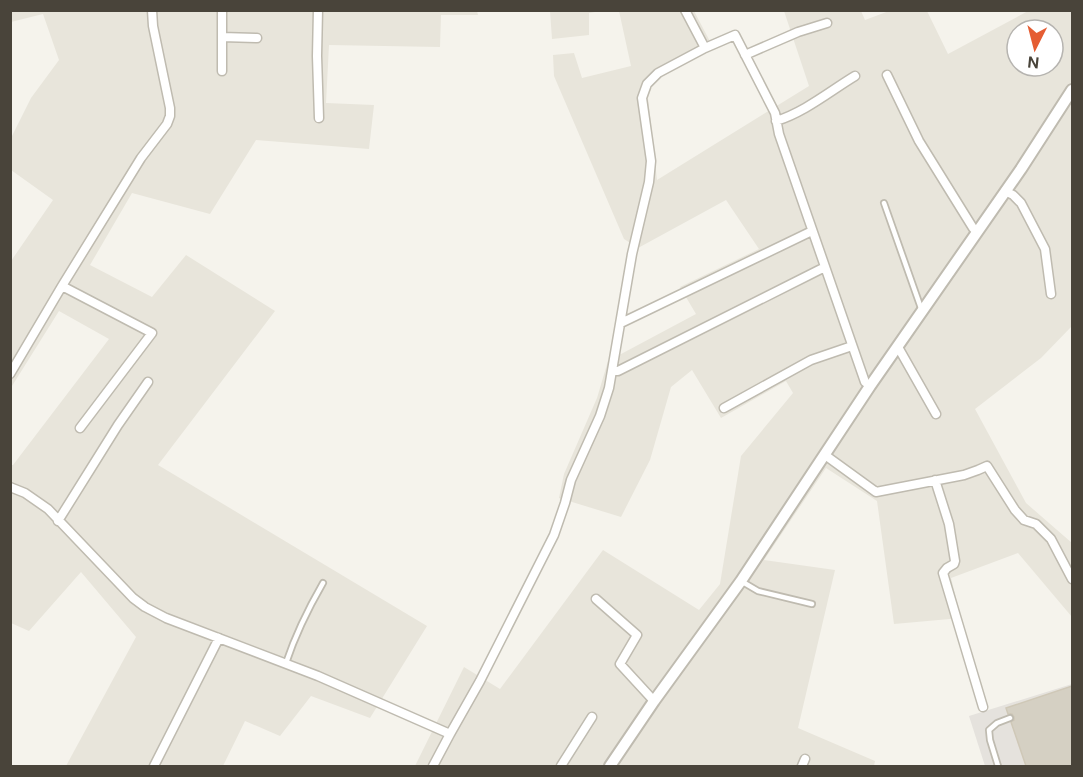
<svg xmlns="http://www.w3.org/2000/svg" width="1083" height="777" viewBox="0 0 1083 777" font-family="'DM Sans',sans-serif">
	<rect width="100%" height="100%" fill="#f5f3ec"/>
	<!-- residential -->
	<path fill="#e8e5db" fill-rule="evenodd" d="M11,11H477L478,15H441L440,47L329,45L326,103L374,105L369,149L256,140L210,214L132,193L90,265L152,297L186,255L275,311L158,465L427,626L370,718L311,696L280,736L245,721L223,766H66L136,637L81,572L29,631L11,623V465H13L109,339L59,311L12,386L11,385V261L53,200L11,170L10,140L31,98L59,60L43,14L11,22Z
		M550,11V10L601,11L589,13V35L552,39Z
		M619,11H694L714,49L660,76L653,84L648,98L657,180L809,86L784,11H861L865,20L889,11H927L948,54L1028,11H1072V326L1041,358L975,409L1026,503L1072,543V617L1018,553L951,578L961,618L894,624L877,501L826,468L764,560L835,570L798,728L875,761L874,766H415L464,667L500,689L603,550L699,610L720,584L741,456L793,393L786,381L721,418L692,370L671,387L650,460L621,517L559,498L564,474L597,398L608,361L696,314L680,287L759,249L726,200L638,248L624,239L554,76L553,55L574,53L582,78L631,66ZM1017,30H1053V66H1017Z"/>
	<!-- industrial -->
	<path fill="#e5e2dd" d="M1072,684V766H985L969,716Z"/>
	<!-- building -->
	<path fill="#d5d0c3" stroke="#cfc8b7" stroke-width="1.5" d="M1072,686V766H1026L1011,722L1014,720V717L1012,714H1008L1006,708Z"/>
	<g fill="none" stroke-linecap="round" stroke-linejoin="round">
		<!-- service casing -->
		<g stroke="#bfbbb0" stroke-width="8">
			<path id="service" d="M884,203L922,311
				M741,581L758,591L812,604
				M286,663C295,636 308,609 323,583
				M998,766L990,740L989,730L997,723L1010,718"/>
		</g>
		<!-- minor casing -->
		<g stroke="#bfbbb0" stroke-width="11">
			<path id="minor" d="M222,10V71
				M318,10L317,56L319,118
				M222,37L257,38
				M705,48L735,35L775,113L779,134L865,382L870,386
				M745,55L798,32L827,23
				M887,75L919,141L973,228L977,232
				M776,121C805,112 830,91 855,76
				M1005,191L1013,195L1021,203L1045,249L1051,294
				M62,286L152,333L80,428
				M621,323L812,231
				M898,347L936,414
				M612,371H618L825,267
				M10,374L62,286L141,158L167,124L170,116V108L153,26L152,10
				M724,408L811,360L852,346
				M825,455L876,492L964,475L978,470L987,466L1015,510L1024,520L1036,524L1051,539L1072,579
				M935,480L949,524L955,561L954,564L947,568L943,573L983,707
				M10,487L25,493L48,509L133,598L145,607L166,618L318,676L450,734
				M58,521L118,425L148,382
				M596,599L637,635L620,664L654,701
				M154,766L219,638
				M433,766L450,734L480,681L554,535L565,503L571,480L600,416L609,388L632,254L649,182L651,161L642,98L647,84L658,73L705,48L685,10
				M561,766L592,717
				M802,766L805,759"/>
		</g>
		<!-- tertiary casing -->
		<g stroke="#bfbbb0" stroke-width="14">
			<path id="tertiary" d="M610,766L654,701L741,581L870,386L1021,169L1072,90"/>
		</g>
		<!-- service -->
		<use href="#service" stroke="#fff" stroke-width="4.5"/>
		<!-- minor -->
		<use href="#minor" stroke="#fff" stroke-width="8"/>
		<!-- tertiary -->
		<use href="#tertiary" stroke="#fff" stroke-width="10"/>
	</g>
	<!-- border -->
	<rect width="1083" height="777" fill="none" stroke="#49443a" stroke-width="24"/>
	<!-- north arrow -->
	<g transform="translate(1035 48) rotate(186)"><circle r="28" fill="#ffffff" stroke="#b6b4b0" stroke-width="1.5"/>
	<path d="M0-4.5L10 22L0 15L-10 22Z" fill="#e55d33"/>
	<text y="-9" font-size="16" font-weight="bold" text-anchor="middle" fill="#49443a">N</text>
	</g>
</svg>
